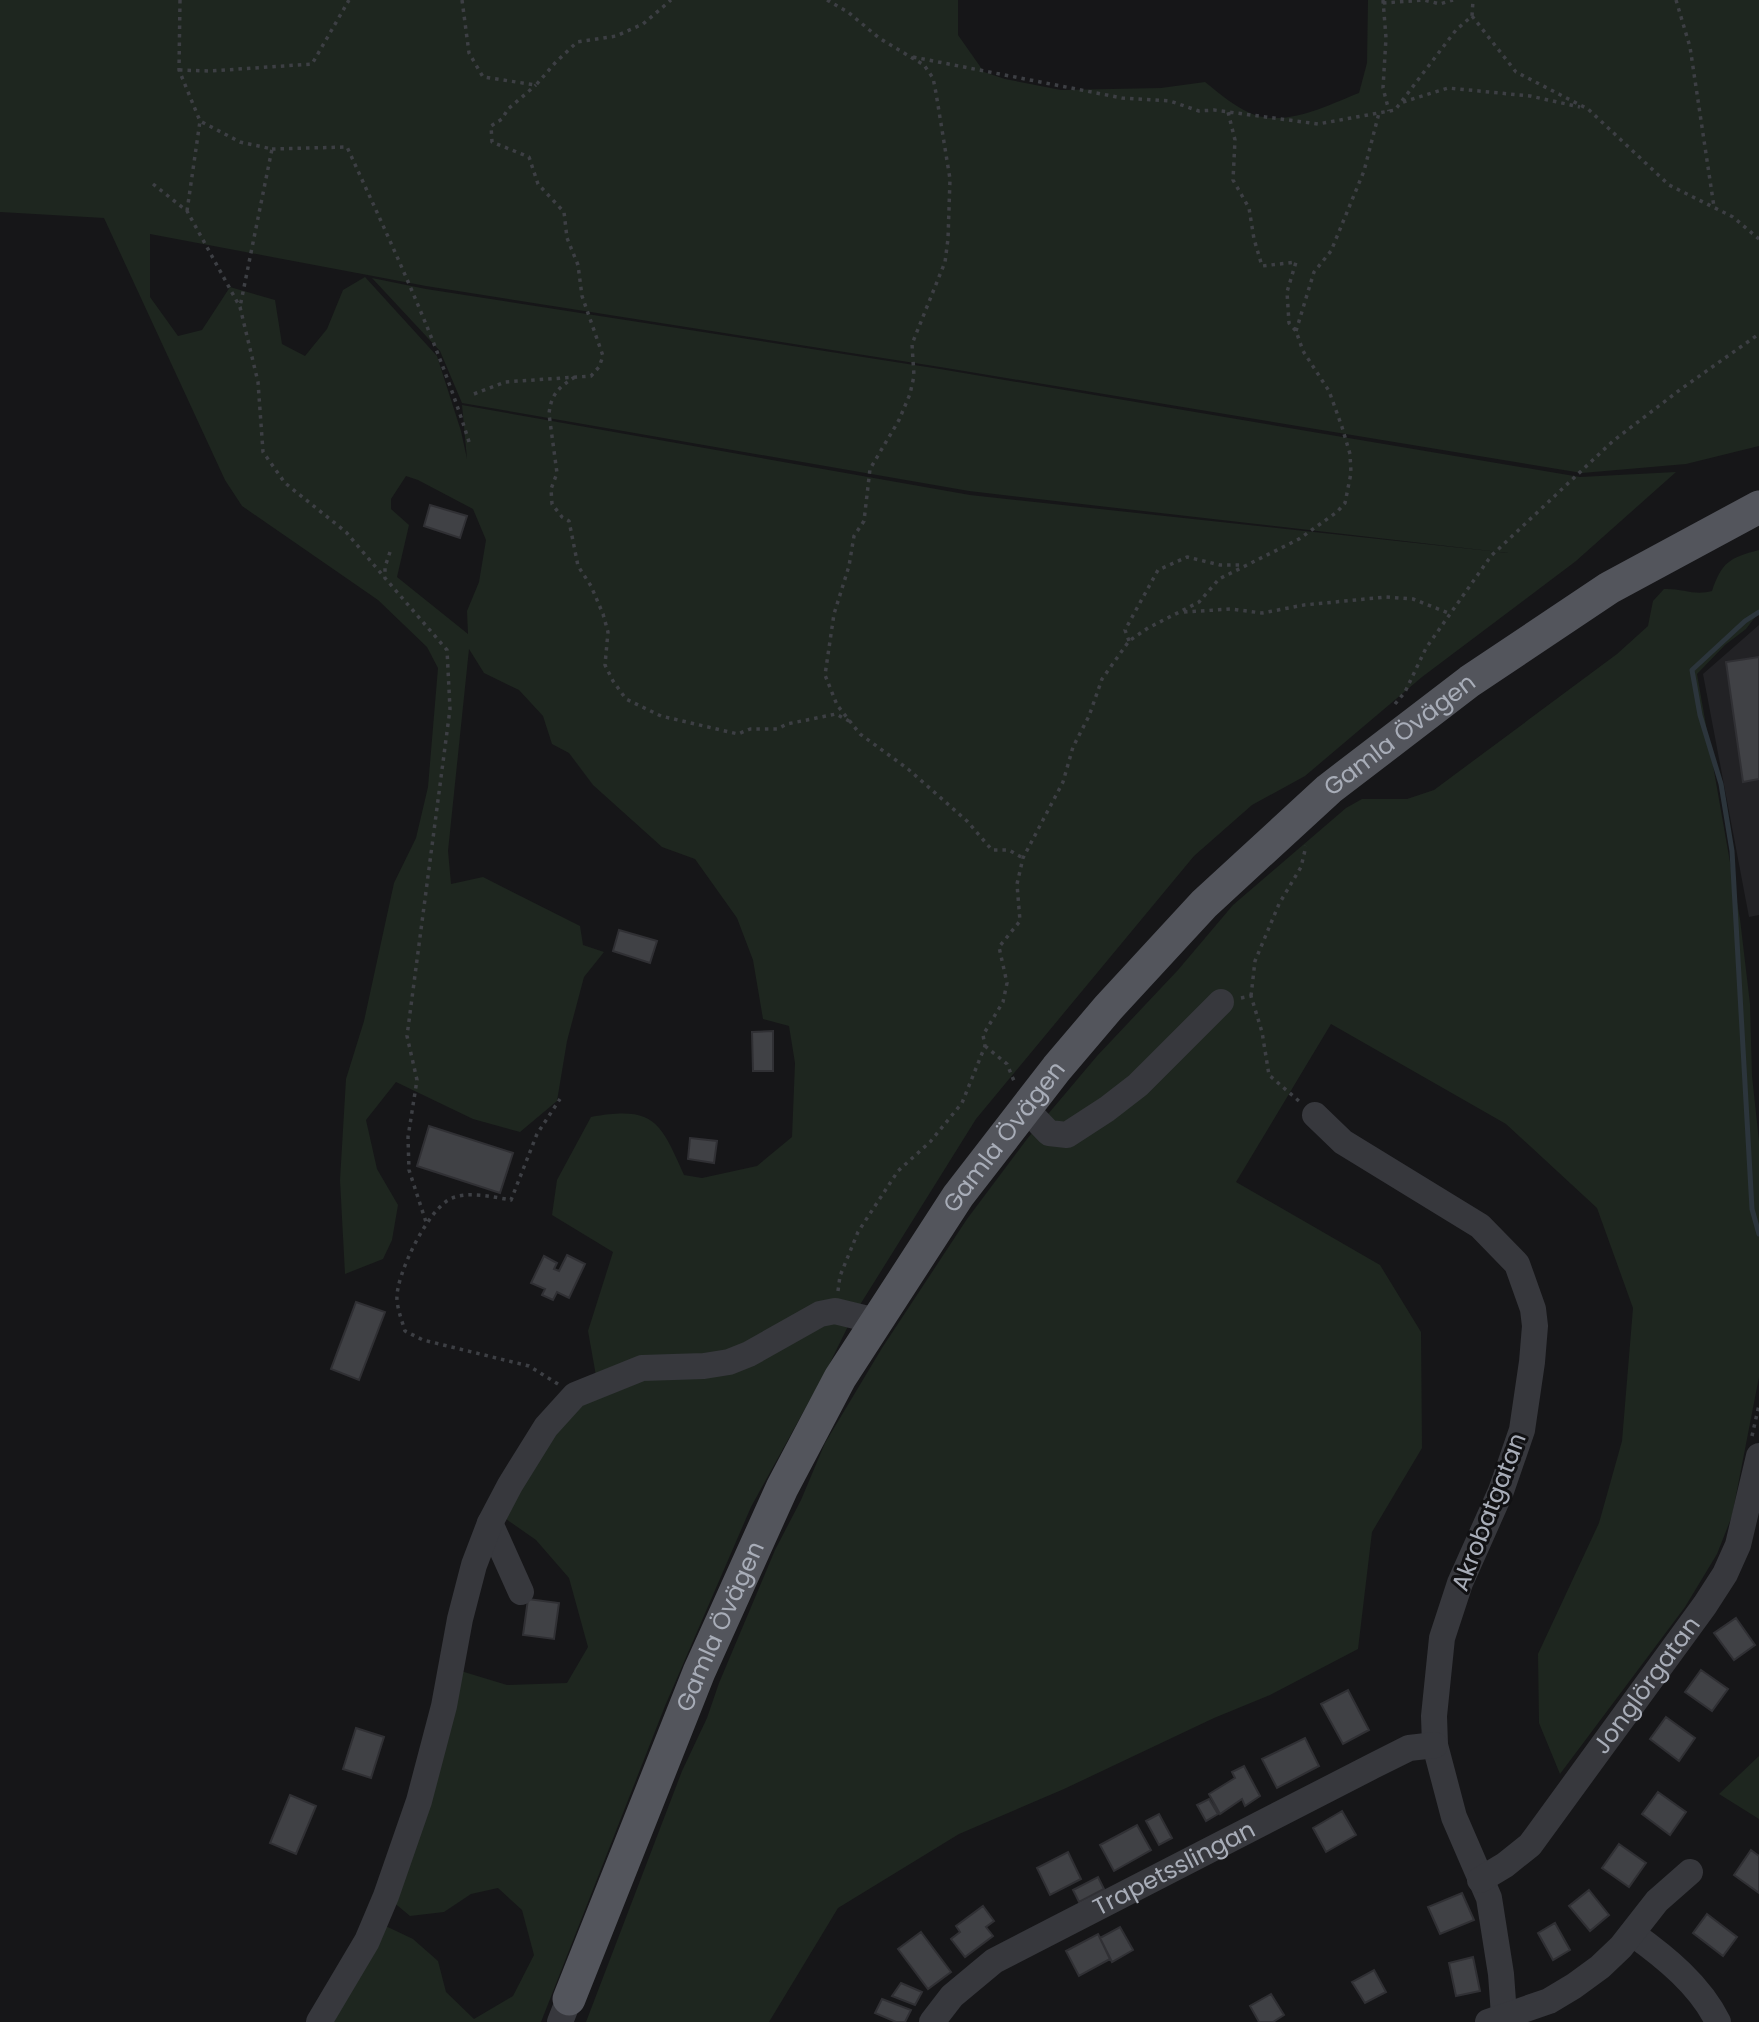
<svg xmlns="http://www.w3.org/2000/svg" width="1759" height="2022" viewBox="0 0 1759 2022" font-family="Poppins,sans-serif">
	<rect width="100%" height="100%" fill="#161618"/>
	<!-- built -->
	<path fill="#222225" d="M1759,625V915L1749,917L1703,674Z"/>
	<!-- green -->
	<path fill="#1e261f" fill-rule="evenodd" d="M0,0H958V35L984,72L1005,79L1061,90L1161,88L1205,82C1219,93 1237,109 1255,115C1289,126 1328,105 1359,93L1367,63L1368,0H1759V446L1686,464L1582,473L940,367L426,286L150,234V297L178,336L202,330L230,287L275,300L282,344L305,356L327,329L343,290L365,277L437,356L461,431L467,459L462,405L970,495L1508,553L969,491L462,403L440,351L372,278L426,289L940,369L1580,477L1676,472L1576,561L1422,677L1305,776L1252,805L1194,856L976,1119L853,1316L828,1367L751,1507L665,1706L541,2022H319L375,1921L413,1939L438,1961L446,1992L474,2019L513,1996L534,1955L522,1910L498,1888L471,1894L444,1912L410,1916L386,1896L451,1668L507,1685L567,1683L588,1647L569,1578L536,1540L496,1512L510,1484L598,1387L588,1331L613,1252L552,1215L557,1180L591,1117C654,1106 660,1121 684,1175L702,1178L757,1166L792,1137L795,1063L789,1026L763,1019L753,960L737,918L695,859L662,847L593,785L569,753L552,744L543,716L519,690L484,673L469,649L448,851L451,884L483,877L580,926L583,945L604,952L584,977L567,1041L557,1101L520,1132L473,1119L396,1082L366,1120L377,1169L398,1205L392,1240L383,1259L345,1274L340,1180L346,1079L364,1021L394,883L416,838L428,787L438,668L427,647L378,600L242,506L225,480L104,218L0,212ZM406,476L418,480L473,509L486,540L479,582L467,611L468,634L397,577L409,525L391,509V499Z
		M1759,550V612L1746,629L1725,645L1697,674L1740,919L1750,1004L1752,1076L1759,1141V1377L1732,1516L1717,1554L1685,1607L1560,1774L1539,1723L1538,1654L1599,1523L1622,1441L1633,1308L1597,1208L1506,1124L1331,1024L1236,1182L1380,1265L1421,1332L1422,1448L1372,1532L1358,1649L1270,1695L1214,1718L1064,1789L959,1834L838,1908L769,2022H586L682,1771L707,1718L719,1683L775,1550L801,1500L825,1443L882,1348L967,1219L1027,1139L1097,1056L1178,970L1233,905L1346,808L1362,799H1407L1434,790L1617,654L1648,626L1653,601L1664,589C1682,588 1694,596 1712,591C1722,562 1729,558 1759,550Z
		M1759,1756V1819L1719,1794Z"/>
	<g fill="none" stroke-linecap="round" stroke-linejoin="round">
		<!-- stream -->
		<path stroke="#2c353c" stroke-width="5" d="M1759,612L1745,621L1692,670L1700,715L1721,784L1732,851L1752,1209L1759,1234"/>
	</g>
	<!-- building -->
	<path fill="#404145" stroke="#303034" stroke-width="2" d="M430,505L467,516L460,538L424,526Z
		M1759,657V779L1743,782L1726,662Z
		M619,930L657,941L650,963L613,951Z
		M773,1031V1071H753L752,1032Z
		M429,1126L513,1153L500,1193L417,1166Z
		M690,1138L717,1141L714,1163L688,1159Z
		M567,1255L585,1264L569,1298L557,1292L553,1300L542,1295L545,1289L531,1283L544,1256L557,1263L554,1269L559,1271Z
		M356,1302L385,1312L359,1380L331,1369Z
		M528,1599L559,1603L554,1639L523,1635Z
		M1736,1618L1755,1645L1734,1660L1714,1633Z
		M1701,1670L1728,1689L1712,1711L1685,1692Z
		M1348,1690L1369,1730L1343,1744L1321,1704Z
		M1666,1717L1695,1738L1679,1761L1650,1739Z
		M356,1728L384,1737L371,1778L343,1769Z
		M1305,1738L1319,1766L1277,1788L1262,1759Z
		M1244,1766L1260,1796L1245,1806L1242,1799L1220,1814L1209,1794L1235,1778L1232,1772Z
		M1658,1792L1686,1812L1670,1835L1642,1814Z
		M290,1795L316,1806L296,1854L270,1843Z
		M1209,1799L1218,1814L1206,1821L1197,1805Z
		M1342,1811L1356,1835L1326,1852L1313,1828Z
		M1159,1814L1172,1838L1159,1845L1146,1821Z
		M1137,1825L1151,1850L1114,1871L1100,1845Z
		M1619,1844L1646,1863L1629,1887L1602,1868Z
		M1751,1850L1759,1856V1893L1734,1875Z
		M1068,1852L1081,1879L1050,1895L1037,1868Z
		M1098,1877L1104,1889L1079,1902L1073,1890Z
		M1589,1890L1609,1915L1590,1931L1569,1906Z
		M1462,1893L1474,1920L1440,1934L1428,1907Z
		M983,1906L994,1921L986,1927L993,1936L965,1957L951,1939L960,1932L956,1926Z
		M1707,1914L1737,1937L1723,1956L1693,1933Z
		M1555,1923L1570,1950L1553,1960L1538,1933Z
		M1120,1927L1133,1950L1112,1962L1100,1938Z
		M921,1932L951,1972L928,1989L898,1949Z
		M1098,1934L1110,1959L1079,1976L1066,1951Z
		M1473,1957L1480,1991L1456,1996L1449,1963Z
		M1374,1970L1386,1992L1365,2003L1352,1982Z
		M901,1983L922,1992L915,2005L892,1996Z
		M1271,1994L1284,2015L1273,2022H1259L1250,2006Z
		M882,1999L911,2010L905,2022H896L875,2013Z"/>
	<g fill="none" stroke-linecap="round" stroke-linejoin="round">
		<!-- path -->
		<path stroke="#3d3f44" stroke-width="3.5" stroke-dasharray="3.5 5" stroke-linecap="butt" d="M180,0L179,70L200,121L240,142L272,149L240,307
			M462,0L469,53L483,77L536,85L555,63L577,42L616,36L643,24L671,0
			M827,0L848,12L879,38L924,65L933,78L936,93L950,179L948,239L945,262L912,344L914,376L910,394L899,420L870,469L864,521L854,536L849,566L834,614L825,675L837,705L860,734L908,769L967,821L992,850H1009L1023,858
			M1383,0L1386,38L1383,88L1389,111
			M1676,0L1690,47L1714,207
			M1383,3L1424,0L1440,4L1453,0
			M1472,16L1516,72L1588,109L1669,185L1733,217L1759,239
			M913,57L1122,98L1170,101L1199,111L1214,110L1318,124L1395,110L1456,30L1472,16L1473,0
			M179,70L210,71L312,64L349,0
			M1403,102L1448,88L1530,96L1580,107
			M272,149L347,147C392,245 438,342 470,445
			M153,184L187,211L240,307L258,382L263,452L285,483L346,532L385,578
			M187,211L200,121
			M1296,331L1314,272L1331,251L1364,171L1379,113
			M575,377C559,387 551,394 549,414L557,473L551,489L552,504L562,517L569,521L578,566L591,586L603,614L608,632L605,665L613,681L626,699L661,716L738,734L750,729H777L787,724L836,714L849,721
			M474,394L505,382L591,376L599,367L603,356L582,296L578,265L567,238L564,212L538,184L529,157L492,142L491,126L502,119L508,109L536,85
			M390,552L385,567V578L447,650L450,709L407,1036L417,1080L408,1137L409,1170L426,1222
			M1184,612L1231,609L1262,613L1304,605L1386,597L1413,599L1451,614
			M1129,641L1125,630L1158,570L1187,557L1220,565H1243
			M1395,704L1405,692L1426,648L1491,556L1613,441L1681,389L1759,334
			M1251,996L1255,961L1279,904L1301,867L1306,846
			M1241,998L1251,996L1262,1032L1269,1075L1300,1102
			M985,1046L1007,1064L1014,1081
			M838,1291L840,1276L858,1232L873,1209L898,1171L930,1142L962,1103L985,1046L983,1035L1003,1002L1007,983L999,947L1020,921L1017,884L1023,858L1063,782L1073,747L1089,716L1102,679L1129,641L1148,628L1199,602L1219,579L1299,539L1337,512L1345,503L1351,473L1350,454L1342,427L1329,391L1303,351L1296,331L1289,323L1287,292L1296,262L1262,266L1254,239L1249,208L1233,180L1235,140L1228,112
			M558,1384L529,1366L423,1340L405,1331C402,1321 398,1311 397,1300C395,1276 429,1207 452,1198C470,1191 493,1197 511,1200L537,1134L560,1099
			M1752,1436L1759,1405"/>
		<!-- minor -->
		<g stroke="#37383d" stroke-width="26">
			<path d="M1026,1109L1049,1133L1067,1135L1107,1109L1138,1085L1221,1002"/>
			<path d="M1315,1115L1343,1142L1480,1226L1517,1264L1533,1309L1535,1326L1532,1362L1522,1430L1501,1491L1460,1583L1442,1638L1434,1716L1435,1745L1454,1817L1489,1898L1501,1974L1504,2015L1502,2022"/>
			<path d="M490,1523L521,1592"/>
			<path id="s1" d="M1480,1880L1505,1865L1530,1845L1705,1605L1725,1574L1738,1545L1759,1456"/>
			<path d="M1633,1934C1665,1957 1700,1985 1718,2022"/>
			<path d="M319,2022L367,1941L386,1896L419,1801L444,1706L460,1619L474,1565L490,1523L510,1485L546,1427L575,1395L642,1368L704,1366L729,1362L749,1354L820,1314L835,1311L876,1321"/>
			<path d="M560,2022L569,1999"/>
			<path id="s2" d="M932,2022L952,1996L994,1961L1373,1766L1409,1748L1435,1745"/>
			<path d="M1488,2022L1549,2001L1574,1986L1600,1967L1621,1947L1657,1901L1690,1872"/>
		</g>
		<!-- major -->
		<path stroke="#53555c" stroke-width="33" id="s3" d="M569,1999L699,1672L782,1488L840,1378L958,1196L1057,1068L1108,1008L1204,904L1329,789L1470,681L1609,588L1759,507"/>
	</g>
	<g text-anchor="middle" stroke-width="6" stroke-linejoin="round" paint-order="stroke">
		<!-- street labels -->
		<g font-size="24" fill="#a8adb8" stroke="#111113">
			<text dy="8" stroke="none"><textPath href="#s3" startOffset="1536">Gamla Övägen</textPath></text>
			<text dy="8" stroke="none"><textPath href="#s3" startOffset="970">Gamla Övägen</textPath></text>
			<text transform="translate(1489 1512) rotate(-69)" y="8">Akrobatgatan</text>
			<text dy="8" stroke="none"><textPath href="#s3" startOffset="402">Gamla Övägen</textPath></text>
			<text dy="8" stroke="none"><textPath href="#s1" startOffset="259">Jonglörgatan</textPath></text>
			<text dy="8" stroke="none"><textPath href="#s2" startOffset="290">Trapetsslingan</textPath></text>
		</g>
	</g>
</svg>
